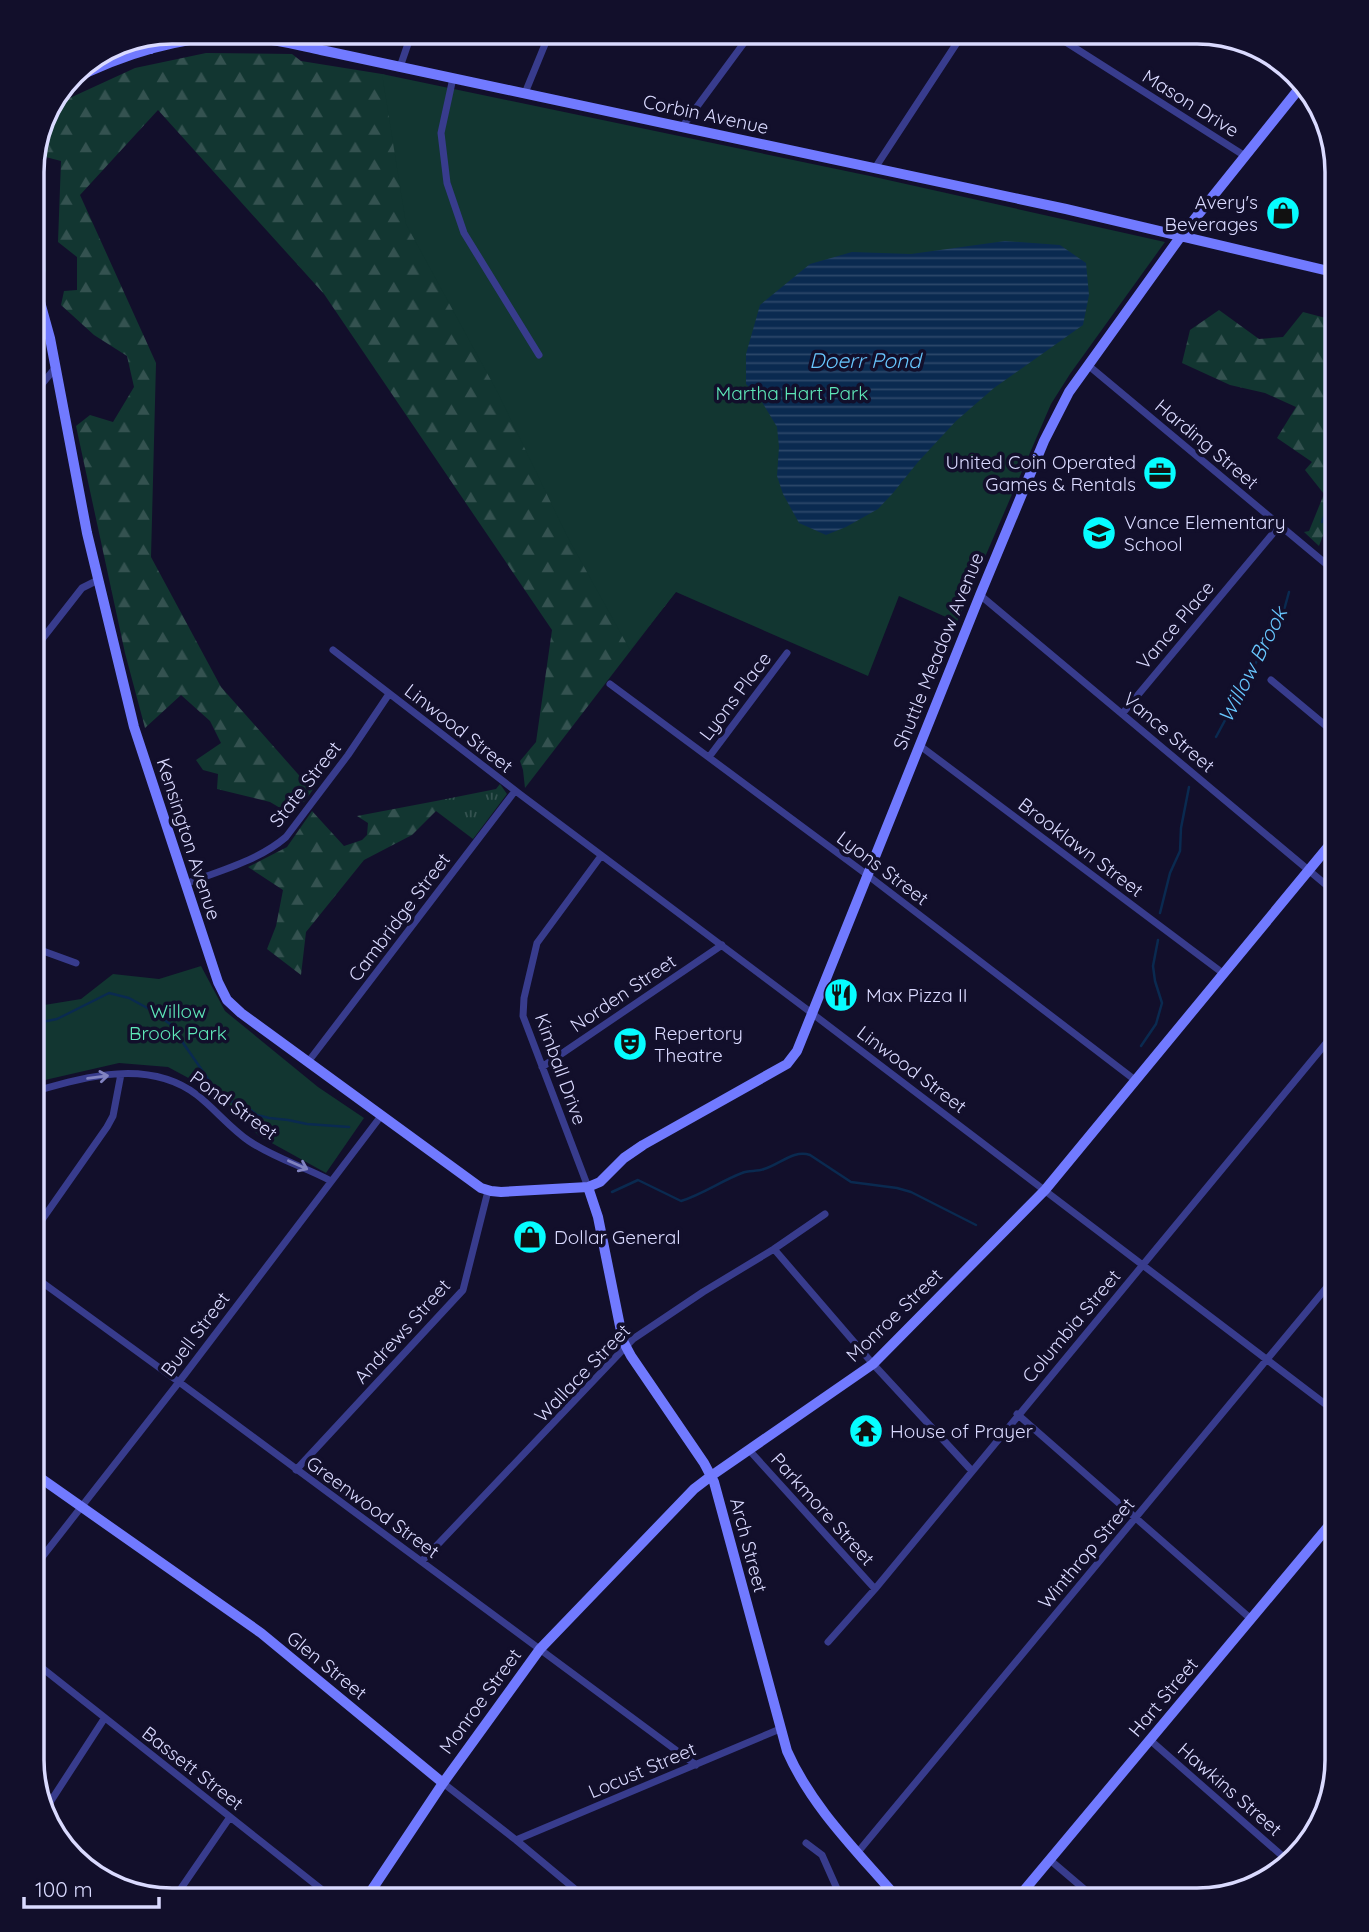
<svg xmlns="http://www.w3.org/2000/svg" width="1369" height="1932" viewBox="0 0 1369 1932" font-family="Quicksand,sans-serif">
	<defs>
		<pattern id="grass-tufts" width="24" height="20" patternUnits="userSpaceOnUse" patternTransform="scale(1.75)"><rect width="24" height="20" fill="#123631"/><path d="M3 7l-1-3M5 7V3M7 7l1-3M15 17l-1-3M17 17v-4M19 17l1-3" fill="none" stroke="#345250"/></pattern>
		<pattern id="forest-firs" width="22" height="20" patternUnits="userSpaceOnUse" patternTransform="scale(1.75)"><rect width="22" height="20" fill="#123631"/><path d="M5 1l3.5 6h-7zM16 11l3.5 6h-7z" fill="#345250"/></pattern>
		<pattern id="water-rules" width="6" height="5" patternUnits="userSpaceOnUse" patternTransform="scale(1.75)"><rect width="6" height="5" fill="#0a2a50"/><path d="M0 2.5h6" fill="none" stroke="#2d486a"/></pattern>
	</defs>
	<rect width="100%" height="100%" fill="#120f2b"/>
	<!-- grass -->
	<path fill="url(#grass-tufts)" d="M500,784L507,794L473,839L436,811V801L496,789Z"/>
	<!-- forest -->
	<path fill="url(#forest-firs)" d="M206,53L292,54L301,61L382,74L420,86L691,572L525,788L523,770L520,761L536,742L552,630L324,294L158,110L80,195L156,363L151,557L221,687L305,782L314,788L305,801L287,812L270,802L217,789L218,774L203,770L196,760L221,743L210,721L181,695L145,728L125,653L76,426L90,415L113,422L134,387L127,356L94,335L61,305L64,291L77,290V257L58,242L61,161L38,155L46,273L32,241V162L45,115L61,102L135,68Z
		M1219,310L1259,339L1283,337L1303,312L1337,321V499L1319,546L1304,532L1309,531L1324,494L1305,470L1312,462L1277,438L1296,407L1265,393L1230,385L1182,363L1190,330Z
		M436,801V811L412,835L364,860L306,932L301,975L267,949L276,926L283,890L248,867L287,847L312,811L344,846L362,840L367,835L368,823L357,816Z"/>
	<!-- park -->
	<path fill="#123631" d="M382,74L870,176L1165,242L1070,374L1051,404L957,622L899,596L868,676L676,592L630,650L567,536L499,395L406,224Z
		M201,966L225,1011L318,1087L364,1118L326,1173L259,1136L220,1095L168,1067L119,1063L32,1083V1007L81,999L113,974L159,979Z"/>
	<!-- water -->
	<path fill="url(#water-rules)" d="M1005,241L1060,245L1086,263L1089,295L1083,325L994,388L956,421L918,462L893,493L878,509L846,527L826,535L799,523L783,494L777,476L779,447L777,427L762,402L746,384V354L760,305L810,264L852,252L911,254Z"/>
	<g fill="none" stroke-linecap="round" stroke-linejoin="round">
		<!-- stream -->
		<path stroke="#0a2a50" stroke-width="2.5" d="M1322,522L1337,486
			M1216,737L1259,657L1281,621L1289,592
			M1160,913L1170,873L1180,851L1181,828L1189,787
			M32,1024L57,1019L109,993L129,998L151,1010L170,1024L215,1089L230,1101L243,1104L257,1115L269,1118L288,1120L307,1124L349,1127
			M1141,1046L1156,1024L1162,1003L1155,981L1153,966L1158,940
			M612,1192L638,1180L681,1201C703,1194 721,1181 742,1173C749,1170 757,1172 764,1169C779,1165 794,1149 810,1155L851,1182L897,1188L911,1192L976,1225"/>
		<!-- street -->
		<path stroke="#383c8d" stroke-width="7" d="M1050,32L1245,156
			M400,67L412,32
			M453,78L441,133L447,183L464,233L539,355
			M525,93L550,32
			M682,127L752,32
			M875,168L964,32
			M1089,366L1337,573
			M32,396L56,367
			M980,595L1337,894
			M333,650L521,795L805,1008L1337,1413
			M32,652L82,588L98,580
			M1271,680L1337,735
			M610,684L866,874L1135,1080
			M1122,714L1280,525
			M919,745L1224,974
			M709,757L787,653
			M185,884C219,871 258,861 286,837L348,755L389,694
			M32,947L76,963
			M308,1062L515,791
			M542,1067L722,945
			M32,1092C85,1077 148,1058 197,1095C215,1109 230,1128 249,1141C274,1158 305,1167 331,1181
			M588,1187L523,1016L524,998L537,943L601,856
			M32,1234L107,1127L113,1116L121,1074
			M774,1249L873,1364L972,1471
			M32,1275L179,1382L696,1765
			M1017,1414L1251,1619
			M749,1450L875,1589
			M296,1470L463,1290L488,1191
			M422,1561L633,1339L703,1292L774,1249L825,1214
			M32,1570L179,1382L381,1116
			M828,1642L875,1589L1337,1030
			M32,1660L335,1900
			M1150,1740L1288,1861
			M443,1783L516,1840L588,1900
			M45,1810L104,1719
			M516,1840L780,1729
			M806,1843L822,1855L842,1900
			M858,1852L1337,1275
			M1050,1860L1097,1900
			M173,1900L230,1817"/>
		<!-- secondary -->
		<path stroke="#717aff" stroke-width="10" d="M151,49L158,34
			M67,82C122,54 184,34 246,37C271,38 297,45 321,50L1066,209L1337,273
			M32,273L50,338L87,533L134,727L218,982L227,1000L241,1013L481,1188L491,1191L501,1192L588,1187L600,1182L624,1158L643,1145L787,1064L797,1051L980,595L1044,441L1069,392L1181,236L1302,85
			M588,1187L598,1217L623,1341L631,1356L704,1463L714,1482L787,1751C812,1808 859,1853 899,1900
			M32,1472L261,1633L443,1783
			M365,1900L443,1783L540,1649L694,1489L711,1476L873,1364L1045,1190L1337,836
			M1016,1900L1337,1516"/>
	</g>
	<!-- one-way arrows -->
	<defs><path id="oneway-shaft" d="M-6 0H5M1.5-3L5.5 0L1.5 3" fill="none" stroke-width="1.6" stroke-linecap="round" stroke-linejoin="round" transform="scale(1.75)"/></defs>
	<g stroke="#8183c0">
		<use href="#oneway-shaft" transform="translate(98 1077) rotate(-8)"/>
		<use href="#oneway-shaft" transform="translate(298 1165) rotate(24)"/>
	</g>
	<!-- icons -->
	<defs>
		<g id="shop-disc" transform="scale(1.75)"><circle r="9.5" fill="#06fdff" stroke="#120f2b"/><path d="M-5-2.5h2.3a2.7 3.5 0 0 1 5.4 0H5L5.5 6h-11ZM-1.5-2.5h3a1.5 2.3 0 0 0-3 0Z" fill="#111"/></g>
		<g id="office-disc" transform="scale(1.75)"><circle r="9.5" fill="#06fdff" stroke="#120f2b"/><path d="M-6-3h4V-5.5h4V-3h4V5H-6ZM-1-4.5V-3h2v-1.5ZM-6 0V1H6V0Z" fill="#111"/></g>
		<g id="school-disc" transform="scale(1.75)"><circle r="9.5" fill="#06fdff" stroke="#120f2b"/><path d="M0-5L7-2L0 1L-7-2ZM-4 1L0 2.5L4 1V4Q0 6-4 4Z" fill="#111"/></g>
		<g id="restaurant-disc" transform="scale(1.75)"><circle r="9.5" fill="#06fdff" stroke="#120f2b"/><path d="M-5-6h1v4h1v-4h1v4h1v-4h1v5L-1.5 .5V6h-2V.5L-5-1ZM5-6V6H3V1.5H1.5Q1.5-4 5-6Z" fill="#111"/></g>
		<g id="theatre-disc" transform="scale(1.75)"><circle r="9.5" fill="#06fdff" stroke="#120f2b"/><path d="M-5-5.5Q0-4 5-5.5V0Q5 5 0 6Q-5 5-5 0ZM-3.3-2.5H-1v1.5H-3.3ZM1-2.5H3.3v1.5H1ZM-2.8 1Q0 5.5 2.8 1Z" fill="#111"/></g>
		<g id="temple-disc" transform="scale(1.75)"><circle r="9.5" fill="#06fdff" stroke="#120f2b"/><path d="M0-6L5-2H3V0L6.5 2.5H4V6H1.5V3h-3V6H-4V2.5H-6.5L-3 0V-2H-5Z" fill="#111"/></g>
	</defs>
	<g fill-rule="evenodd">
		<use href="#shop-disc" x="1283" y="213"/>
		<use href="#office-disc" x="1160" y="473"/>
		<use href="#school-disc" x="1099" y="533"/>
		<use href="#restaurant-disc" x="841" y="995"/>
		<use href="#theatre-disc" x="630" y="1044"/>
		<use href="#shop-disc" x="530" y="1237"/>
		<use href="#temple-disc" x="866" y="1431"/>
	</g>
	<g text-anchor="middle" stroke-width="7" stroke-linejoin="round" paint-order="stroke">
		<!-- street labels -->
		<g font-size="19" fill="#dadaff" stroke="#120f2b">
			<text transform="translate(1191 103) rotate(32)" y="7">Mason Drive</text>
			<text transform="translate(706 114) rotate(12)" y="7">Corbin Avenue</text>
			<text transform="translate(1207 444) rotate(40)" y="7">Harding Street</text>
			<text transform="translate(1175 625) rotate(-50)" y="7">Vance Place</text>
			<text transform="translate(938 651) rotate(-68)" y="7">Shuttle Meadow Avenue</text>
			<text transform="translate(735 696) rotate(-53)" y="7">Lyons Place</text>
			<text transform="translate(459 728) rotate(38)" y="7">Linwood Street</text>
			<text transform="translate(1169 732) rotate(40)" y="7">Vance Street</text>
			<text transform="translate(305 784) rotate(-52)" y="7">State Street</text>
			<text transform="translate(189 839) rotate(72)" y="7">Kensington Avenue</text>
			<text transform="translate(1081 847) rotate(37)" y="7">Brooklawn Street</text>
			<text transform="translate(883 868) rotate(37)" y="7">Lyons Street</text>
			<text transform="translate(399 917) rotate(-53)" y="7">Cambridge Street</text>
			<text transform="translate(623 993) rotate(-34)" y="7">Norden Street</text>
			<text transform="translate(561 1069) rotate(70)" y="7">Kimball Drive</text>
			<text transform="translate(912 1069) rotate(37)" y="7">Linwood Street</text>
			<text transform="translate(234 1105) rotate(36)" y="7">Pond Street</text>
			<text transform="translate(894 1315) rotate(-44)" y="7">Monroe Street</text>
			<text transform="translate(1071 1326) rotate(-50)" y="7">Columbia Street</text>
			<text transform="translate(402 1331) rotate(-48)" y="7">Andrews Street</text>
			<text transform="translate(195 1334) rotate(-53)" y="7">Buell Street</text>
			<text transform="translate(582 1373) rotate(-46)" y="7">Wallace Street</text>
			<text transform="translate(373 1507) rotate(36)" y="7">Greenwood Street</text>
			<text transform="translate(823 1509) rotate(48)" y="7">Parkmore Street</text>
			<text transform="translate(749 1545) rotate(75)" y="7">Arch Street</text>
			<text transform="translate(1086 1553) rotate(-50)" y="7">Winthrop Street</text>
			<text transform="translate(327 1665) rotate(39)" y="7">Glen Street</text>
			<text transform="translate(1163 1697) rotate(-50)" y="7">Hart Street</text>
			<text transform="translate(480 1701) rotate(-54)" y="7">Monroe Street</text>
			<text transform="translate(193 1768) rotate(38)" y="7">Bassett Street</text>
			<text transform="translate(642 1770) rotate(-23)" y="7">Locust Street</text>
			<text transform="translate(1230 1789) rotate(41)" y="7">Hawkins Street</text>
		</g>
		<!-- poi labels -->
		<g font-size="19" fill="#dadaff" stroke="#120f2b" text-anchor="start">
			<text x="1258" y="209" text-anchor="end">Avery's<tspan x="1258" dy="22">Beverages</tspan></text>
			<text x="1136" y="469" text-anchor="end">United Coin Operated<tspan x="1136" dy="22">Games &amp; Rentals</tspan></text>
			<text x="1124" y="529">Vance Elementary<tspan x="1124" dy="22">School</tspan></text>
			<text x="866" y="1002">Max Pizza II</text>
			<text x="654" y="1040">Repertory<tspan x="654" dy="22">Theatre</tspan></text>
			<text x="554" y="1244">Dollar General</text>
			<text x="890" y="1438">House of Prayer</text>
		</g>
		<!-- park labels -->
		<g font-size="19" fill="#5ee7b8" stroke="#120f2b">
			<text x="792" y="400">Martha Hart Park</text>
			<text x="178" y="1018">Willow<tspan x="178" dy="22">Brook Park</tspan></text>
		</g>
		<!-- water labels -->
		<g font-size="21" font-style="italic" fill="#68c7ff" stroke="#120f2b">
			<text x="865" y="368">Doerr Pond</text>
			<text transform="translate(1253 665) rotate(-63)" y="7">Willow Brook</text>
		</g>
	</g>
	<!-- crop -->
	<path d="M0 0H1369V1932H0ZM172 44H1197A128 128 0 0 1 1325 172V1760A128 128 0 0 1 1197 1888H172A128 128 0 0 1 44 1760V172A128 128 0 0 1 172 44Z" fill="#120f2b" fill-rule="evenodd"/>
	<path fill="none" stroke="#dadaff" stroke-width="3.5" d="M172 44H1197A128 128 0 0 1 1325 172V1760A128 128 0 0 1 1197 1888H172A128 128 0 0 1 44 1760V172A128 128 0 0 1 172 44Z"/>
	<!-- scale -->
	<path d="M24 1897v10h135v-10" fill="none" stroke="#dadaff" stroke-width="3.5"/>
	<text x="35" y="1897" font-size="21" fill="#dadaff" stroke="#120f2b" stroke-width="5" paint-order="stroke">100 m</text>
</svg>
